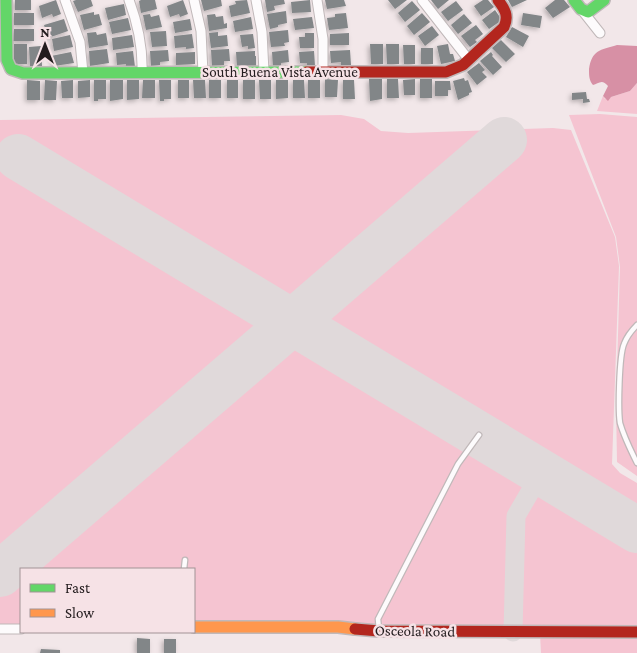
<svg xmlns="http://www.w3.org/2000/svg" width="637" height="653" viewBox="0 0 637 653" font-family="'Crimson Pro',serif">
	<defs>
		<filter id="shadow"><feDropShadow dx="-2" dy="2" stdDeviation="2.5" flood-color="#0004"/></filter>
	</defs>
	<rect width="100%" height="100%" fill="#f2e7e9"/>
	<!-- green -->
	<path fill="#f5c4d1" d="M637,83V114L597,111L603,96L605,99L630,91Z
		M600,114L637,117V476L617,462L616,403L620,267L616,237L569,115Z
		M341,115L364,119L381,131L408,133L553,128L571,130L615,237L619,266L612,464L620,473L637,483V628L194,625V569H21V625H0V120Z
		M540,634H637V653H541Z"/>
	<!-- water -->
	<path fill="#d790a5" d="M617,45L637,46V83L630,91L611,97L608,101L603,96L608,86C602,78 598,84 593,85C589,80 589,76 589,69C592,50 600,50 617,45Z"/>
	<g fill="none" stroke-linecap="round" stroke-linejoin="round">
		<!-- taxiway -->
		<path stroke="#e0d9da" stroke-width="19" d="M513,632L516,516L541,473"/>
		<!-- runway -->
		<path stroke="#e0d9da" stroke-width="46" d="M18,157L637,530
			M0,574L504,140"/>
	</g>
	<!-- building -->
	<path fill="#828688" filter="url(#shadow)" d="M15,0H31V10H15Z
		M56,0L61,14L53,17L52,14L42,18L39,6Z
		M76,0H91L93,6L78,12L73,1Z
		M141,0H155L157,9L141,13L139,1Z
		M183,0L188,14L180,17L179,14L170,17L167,6Z
		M201,0H221L222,6L204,11Z
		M247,0L250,13L231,17L229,6L236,4L235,1Z
		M265,0H284L285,4L274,6L275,10L267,12Z
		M310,0L311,12L292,13L291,2Z
		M325,0H344L346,6L327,9Z
		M388,0H407L395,9Z
		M431,0H449L438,9Z
		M483,0H488L494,7L481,16L474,6Z
		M508,0H527L512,7Z
		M555,0H564L570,7L553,18L545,8Z
		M412,1L420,10L405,22L398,13Z
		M456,1L463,10L448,21L441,12Z
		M124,4L126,15L108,20L105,8Z
		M495,10L502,20L489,29L482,20Z
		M286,11L287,23L278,25V27L270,29L267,14Z
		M94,12V15L99,14L102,25L84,30L80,15Z
		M14,13H34V25H14Z
		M346,13L348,28L329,30L327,18L335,17V14Z
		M422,13L430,22L414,35L407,26Z
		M523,13L542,16L540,28L521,25Z
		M150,14L151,17L159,15L162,27L146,30L143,15Z
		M215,14L216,17L223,16L224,24L227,23V28L209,31L207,15Z
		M464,14L472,23L458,34L451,25Z
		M251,17L253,29L235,32L233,21Z
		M312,17L314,28L295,30L293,19Z
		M128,18L131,30L112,34L109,22Z
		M64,19L68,31L48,38L44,25Z
		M190,19L192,30L175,33L173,22Z
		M476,25L483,34L475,40L477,42L470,47L461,36Z
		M432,26L439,35L425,46L418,36Z
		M512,27L529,36L523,47L506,37Z
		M14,29H34V41H13Z
		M288,30L289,42L284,43L285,46L271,47L269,32Z
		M166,31L167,46L152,47L150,32Z
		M96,32L97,35L106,33L108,45L89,48L87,33Z
		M218,32V36L227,35L228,46L211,48L209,33Z
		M305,33H314V48H300L299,37H305Z
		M349,33V45H330V34Z
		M192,34L194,48L186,49V47L175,48L174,36Z
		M253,34L255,48L248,49V46L242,47L240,35Z
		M70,35L73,47L54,51L52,39Z
		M132,35L134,47L113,50L112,38Z
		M501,40L515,54L506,62L492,48Z
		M14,44H27V64H14Z
		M370,44H383V64H371Z
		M386,44H399V64H387Z
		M448,44L450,54H453L455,61L441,64L437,46Z
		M403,45H415V64H404Z
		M41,46L42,66H30L29,47Z
		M421,48H433V64H421Z
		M107,49L109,63L90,66L89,51Z
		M229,49L230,61H224V65L212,66L211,50Z
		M168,50L169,61L160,62V65L151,66L150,51Z
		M288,50L289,62L281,63V66L273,67L272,52Z
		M350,50L351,65L341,66V62L331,63L330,51Z
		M133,51L135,67H126V64L117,65L116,53Z
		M255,51V56H256V66L237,67L236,52Z
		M314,51L315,66H307V63H300L299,52Z
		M71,52L74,63L54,66L51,56Z
		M195,52V64L176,65V53Z
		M491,52L493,55L492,56L502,67L493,75L480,61Z
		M479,63L485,70L482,72L487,77L477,85L467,72Z
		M464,78L465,81L468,80L472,92L469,93V95L458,100L453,81Z
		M325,79L338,80L337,97H325Z
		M369,79H382V99L370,101Z
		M387,79H398L399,98H387Z
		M415,79V95H404L403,80Z
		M420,79H432V98H420Z
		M27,80L40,81V100H27Z
		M45,80L57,81L56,100H44Z
		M73,80V98H62L61,81Z
		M90,80V97L78,98V81Z
		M94,80H106V99H98V101H94Z
		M110,80H123V99L110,101Z
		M127,80H139V99L127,100Z
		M143,80H155V98H142Z
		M159,80H171V99H164V101H160Z
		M178,80H189V98H178Z
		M193,80H205L206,98H194Z
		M209,80H221V98H209Z
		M227,80H238V98H227Z
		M243,80H255V99H243Z
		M259,80H271V99H260Z
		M276,80H288V98L276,99Z
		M293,80H304L305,98H293Z
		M308,80H320V98H308Z
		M343,80H354L355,99H343Z
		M435,81H450L451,90H448V96H435Z
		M586,92L587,99H589L590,102L583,103V99L572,100V93Z
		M137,638L150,639V653H137Z
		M164,639H176V653H164Z
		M41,649L60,650V653H40Z"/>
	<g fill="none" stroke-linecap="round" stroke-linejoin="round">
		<!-- lane casing -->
		<g stroke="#c0b8b9" stroke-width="7">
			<path id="lane" d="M637,325C631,331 627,336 624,344C619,356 618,410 620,423C624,437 631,451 637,463
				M184,569L185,560
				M379,630L378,619L458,464L479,435"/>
		</g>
		<!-- street casing -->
		<g stroke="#c0b8b9" stroke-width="11">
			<path id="street" d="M65,0L80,42L83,73
				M129,0C138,24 143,47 142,73
				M194,0L201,31L203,73
				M256,0L262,32L264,72
				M317,0L323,39V72
				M422,0L469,60
				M581,9L600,33
				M0,629H21"/>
		</g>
		<!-- fast casing -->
		<g stroke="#c0b8b9" stroke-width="14">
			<path id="fast" d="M6,0L7,60L11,69L23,73L306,72
				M574,0L581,9L588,12L604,0"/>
		</g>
		<!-- slow casing -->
		<g stroke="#c0b8b9" stroke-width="14">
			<path id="slow" d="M194,627H338L355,629"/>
		</g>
		<!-- jam casing -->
		<g stroke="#c0b8b9" stroke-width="14">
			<path id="jam" d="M306,72H446L463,65L504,27C509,16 505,9 498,0
				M355,629L379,631L637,632"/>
		</g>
		<!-- lane -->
		<use href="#lane" stroke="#fdfbfc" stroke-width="4.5"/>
		<!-- street -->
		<use href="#street" stroke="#fdfbfc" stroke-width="9"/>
		<!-- fast -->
		<use href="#fast" stroke="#63d668" stroke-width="11"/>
		<!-- slow -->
		<use href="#slow" stroke="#ff974d" stroke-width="11"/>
		<!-- jam -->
		<use href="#jam" stroke="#b3261e" stroke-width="11"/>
	</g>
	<g text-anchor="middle" stroke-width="5" stroke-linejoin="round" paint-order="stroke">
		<!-- street labels -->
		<g font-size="15" fill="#231c1e" stroke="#f6e2e6">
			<text x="280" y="77">South Buena Vista Avenue</text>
			<text transform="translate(415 631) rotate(1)" y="5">Osceola Road</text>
		</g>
	</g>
	<!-- legend -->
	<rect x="20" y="568" width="175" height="65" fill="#f6e2e6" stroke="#a29396"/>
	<rect x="30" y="584" width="25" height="8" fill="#63d668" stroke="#a29396"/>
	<text x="65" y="593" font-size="15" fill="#231c1e">Fast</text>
	<rect x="30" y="609" width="25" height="8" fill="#ff974d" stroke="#a29396"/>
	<text x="65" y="618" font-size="15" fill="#231c1e">Slow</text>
	<!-- north arrow -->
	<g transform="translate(45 45)" stroke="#f6e2e6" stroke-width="4" paint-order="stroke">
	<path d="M0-4L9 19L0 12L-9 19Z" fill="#231c1e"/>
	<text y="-8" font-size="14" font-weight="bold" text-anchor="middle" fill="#231c1e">N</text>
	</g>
</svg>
